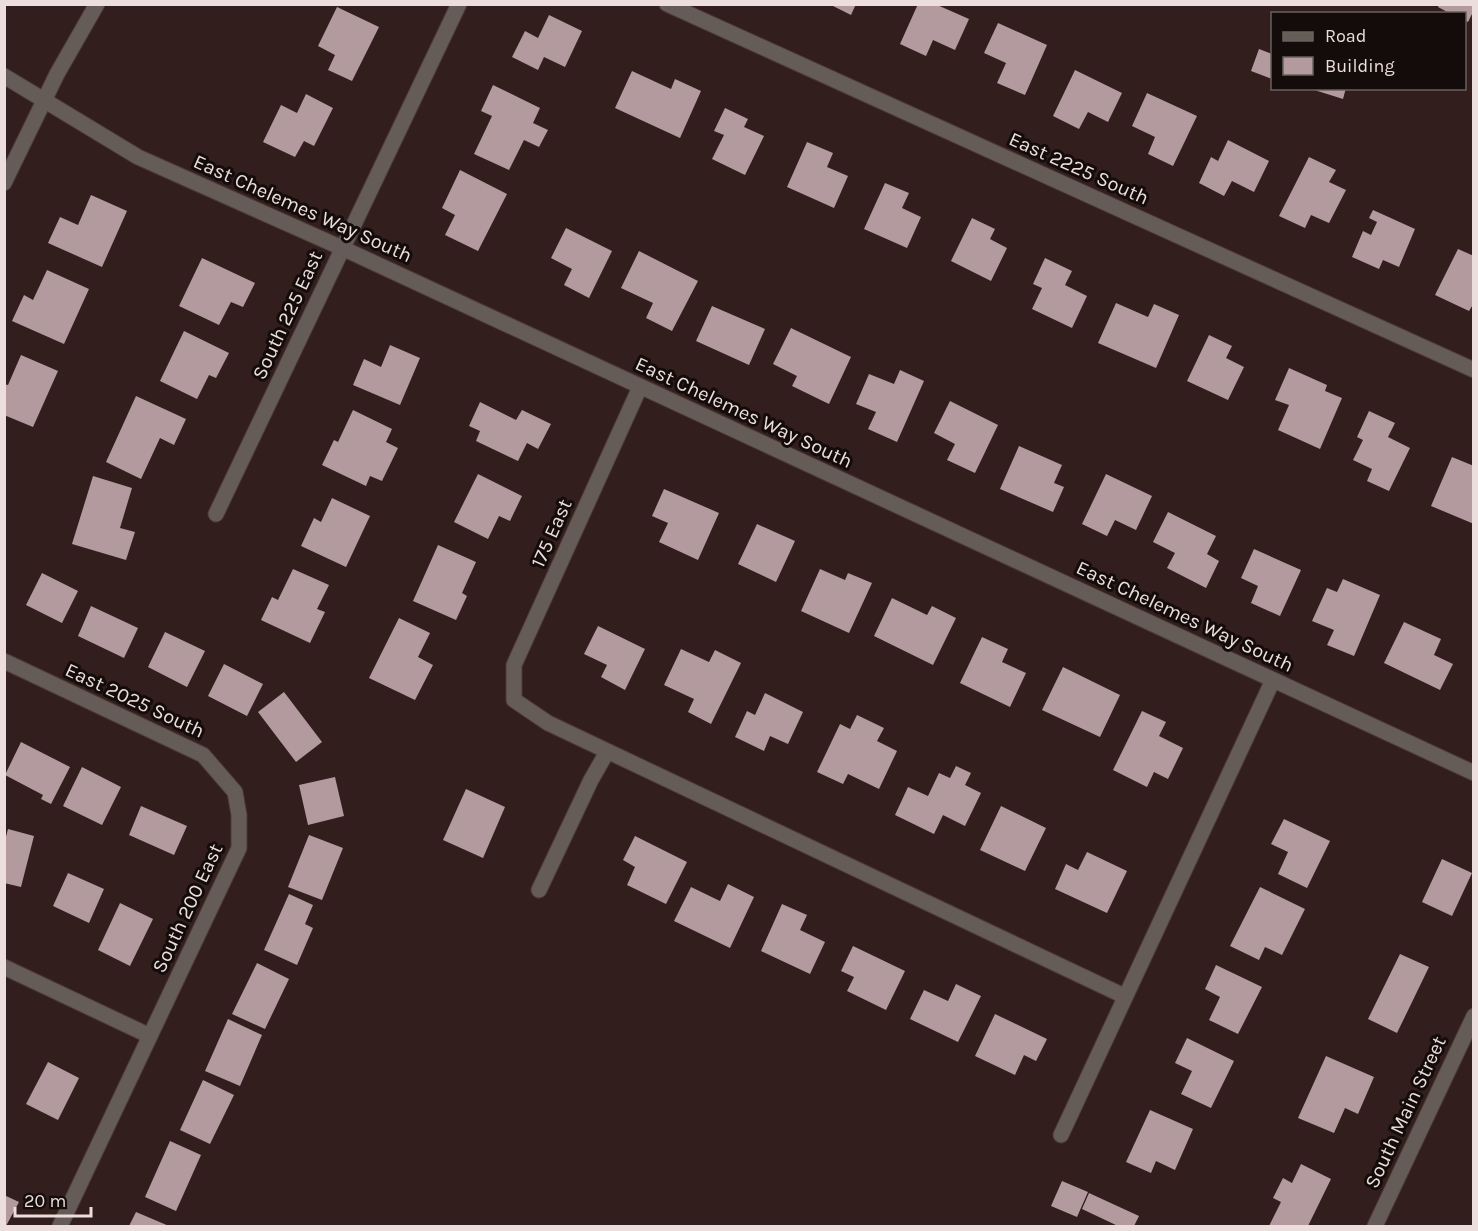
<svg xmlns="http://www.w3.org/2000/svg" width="1478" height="1231" viewBox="0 0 1478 1231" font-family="Karla,sans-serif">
	<rect width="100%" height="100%" fill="#321f1d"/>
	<!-- building -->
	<path fill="#b39a9f" d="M829,4H856L851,15Z
		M918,4H935L969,19L955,50L933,40L926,56L900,44Z
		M1439,4H1474V10L1468,22L1464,20V14H1451L1438,7Z
		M337,7L379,27L352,81L328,70L335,55L318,46Z
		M549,15L582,31L565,67L544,57L538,70L512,57L525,31L538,38Z
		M998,23L1047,45L1025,95L997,83L1006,63L984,53Z
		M1259,49L1272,54V79L1251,71Z
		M1075,70L1122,93L1108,122L1088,112L1079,129L1053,116Z
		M632,71L671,89L675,79L701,91L680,138L615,108Z
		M493,85L540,108L533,123L548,130L539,147L524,140L509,170L474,154L492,116L481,111Z
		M1308,88H1346L1343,99Z
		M1147,93L1197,116L1173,166L1148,154L1155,137L1132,126Z
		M306,94L333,108L314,146L304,141L295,157L263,142L281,105L297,113Z
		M725,108L748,119L744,127L764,136L745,175L712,159L724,135L714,131Z
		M1228,140L1269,161L1254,192L1232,181L1224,196L1199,183L1211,157L1218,161Z
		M807,142L833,153L827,167L848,176L834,208L787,187Z
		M1309,157L1336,170L1329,182L1346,190L1329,223L1311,215L1305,228L1279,216Z
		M460,170L507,194L478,251L445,235L455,215L442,208Z
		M885,183L909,193L902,208L921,217L907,248L864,229Z
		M91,195L127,211L102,267L48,243L60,217L78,225Z
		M1373,210L1415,229L1399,267L1383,260L1379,269L1352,257L1363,231L1371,235L1377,222L1369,218Z
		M972,218L995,229L990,239L1007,248L991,281L951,261Z
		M566,228L612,251L589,298L564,285L572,269L551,258Z
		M1458,249L1474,256V303L1469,311L1435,295Z
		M639,251L698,281L672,331L646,318L653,303L621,288Z
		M202,258L255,283L243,307L231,302L219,325L179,306Z
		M1045,258L1072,271L1065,285L1087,296L1072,328L1032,309L1042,288L1033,284Z
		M47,270L89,289L64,344L12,321L24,295L33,300Z
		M1116,303L1148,317L1154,304L1179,315L1156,368L1098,343Z
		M712,306L765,329L749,365L696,341Z
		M791,328L851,357L829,404L792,386L797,376L773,364Z
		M184,331L229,353L216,378L209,375L197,399L160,381Z
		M1209,335L1232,346L1226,358L1244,367L1228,400L1187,381Z
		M390,345L420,358L400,405L353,385L364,359L381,367Z
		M21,355L58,371L33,427L4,415V384L8,385Z
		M1289,368L1327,385L1325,391L1342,398L1320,449L1278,430L1289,405L1275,400Z
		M900,370L924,381L897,442L868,429L876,412L856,404L869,374L894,384Z
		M136,396L186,419L174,445L160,438L141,479L106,462Z
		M950,401L998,425L975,473L947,460L955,444L934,433Z
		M480,402L516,420L522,410L551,424L538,449L527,443L518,461L476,441L480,431L469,426Z
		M353,410L392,429L386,442L398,448L382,481L370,476L366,486L322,465L334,440L338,442Z
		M1369,411L1395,423L1388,437L1410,448L1389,491L1367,481L1372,469L1353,460L1363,440L1357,437Z
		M1019,446L1062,465L1054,483L1064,487L1053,512L1000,489Z
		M1452,457L1474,466L1472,480L1474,481V524L1431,506Z
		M478,474L522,496L510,521L499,516L488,539L454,522Z
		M1106,474L1152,496L1136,530L1115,520L1107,536L1082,524Z
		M93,476L132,488L120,528L135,532L126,560L72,544Z
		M664,489L719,513L698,560L659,542L668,523L652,516Z
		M332,498L370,516L346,567L301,546L314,518L321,522Z
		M1168,512L1216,536L1207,554L1219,561L1206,588L1167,568L1175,553L1153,542Z
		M757,524L795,541L776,582L738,564Z
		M438,545L476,562L462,593L467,596L456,620L413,601Z
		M1254,549L1301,570L1280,616L1251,603L1258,586L1241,578Z
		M293,569L329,585L317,609L325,612L310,643L261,620L272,597L278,600Z
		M820,569L845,580L848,573L872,583L849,633L801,611Z
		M42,573L78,591L62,623L26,605Z
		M1343,579L1380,595L1354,656L1327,645L1334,630L1312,621L1327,588L1337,592Z
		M892,598L927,615L932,606L956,618L933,665L874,636Z
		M91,606L138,628L124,658L78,636Z
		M399,618L430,633L418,657L433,665L415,700L369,678Z
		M1404,622L1441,639L1434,655L1453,664L1440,690L1384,663Z
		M598,626L645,649L625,690L601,677L607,665L584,654Z
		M165,632L205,651L187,687L148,667Z
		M982,637L1008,649L1002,662L1026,673L1010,707L960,683Z
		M681,649L709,662L715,650L741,663L711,724L688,712L694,699L664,685Z
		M224,664L263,684L247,716L208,696Z
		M1063,667L1120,695L1100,737L1042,710Z
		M284,692L322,742L296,762L258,712Z
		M765,693L803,712L788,744L770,736L764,751L735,737L747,711L755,715Z
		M1142,711L1166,722L1159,736L1183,748L1168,779L1154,772L1147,787L1113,770Z
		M857,715L884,728L877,741L897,751L879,789L848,774L843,784L817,772L840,724L850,729Z
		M21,742L70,767L51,804L41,799L43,795L5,775Z
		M956,766L971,773L965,785L981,793L965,826L943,815L934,834L895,815L908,787L928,796L939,773L950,778Z
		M82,767L121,787L102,825L63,806Z
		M335,777L344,816L308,825L299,785Z
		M466,789L505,807L483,858L443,840Z
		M141,806L187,826L174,855L129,835Z
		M1001,806L1046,828L1025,871L980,850Z
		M1284,819L1330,841L1307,888L1278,874L1288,852L1271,844Z
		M8,829L34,836L21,887L4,883V844Z
		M309,835L343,848L322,900L288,887Z
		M635,836L687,862L666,904L627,885L635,867L623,860Z
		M1087,852L1127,871L1107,913L1055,889L1066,864L1078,870Z
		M1442,859L1472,873L1452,916L1422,902Z
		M68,873L104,889L89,923L53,906Z
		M728,884L754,897L730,948L674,921L691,887L720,901Z
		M1260,887L1305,909L1282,955L1265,947L1259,960L1230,946Z
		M289,894L313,905L305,924L313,928L297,965L264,950Z
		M120,903L153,919L130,966L98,950Z
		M782,904L807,915L800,930L825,942L810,974L761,951Z
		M853,946L905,971L886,1010L847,991L854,977L841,971Z
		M1400,954L1429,967L1397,1033L1368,1019Z
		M257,963L289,979L265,1029L232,1014Z
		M1216,965L1262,987L1238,1034L1209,1020L1220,997L1205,989Z
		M956,984L981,996L958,1042L910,1019L924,990L948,1001Z
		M995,1014L1047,1039L1036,1061L1024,1055L1015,1075L975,1056Z
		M228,1019L262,1035L240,1086L205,1071Z
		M1187,1038L1234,1061L1211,1108L1181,1094L1192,1071L1175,1063Z
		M1326,1056L1374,1077L1358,1114L1345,1108L1334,1133L1298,1118Z
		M48,1062L79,1078L58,1120L26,1104Z
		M203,1080L234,1095L210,1144L180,1130Z
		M1150,1110L1193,1129L1175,1170L1156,1161L1151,1173L1126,1162Z
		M170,1141L201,1155L176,1211L145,1197Z
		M1301,1164L1331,1179L1308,1226H1269L1281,1202L1273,1198L1283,1178L1292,1183Z
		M1062,1181L1088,1192L1077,1217L1051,1206Z
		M1089,1193L1139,1216L1134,1226H1118L1082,1209Z
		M4,1195L19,1202L6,1226H4Z
		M136,1212L169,1226H129Z"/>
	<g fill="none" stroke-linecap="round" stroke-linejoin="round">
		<!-- minor casing -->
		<g stroke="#4c3a38" stroke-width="17">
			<path id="minor" d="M667,4L1474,370
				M4,183L57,74L97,4
				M640,387L514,665V700L548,723L1124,996
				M216,514L459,4
				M4,661L203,755L235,792L239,815V848L60,1226
				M539,890L591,780L607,752
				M4,967L150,1036
				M1061,1135L1273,680"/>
		</g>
		<!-- tertiary casing -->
		<g stroke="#4c3a38" stroke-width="17">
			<path id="tertiary" d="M4,76L138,157L342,248L1474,773
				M1375,1226L1474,1016"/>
		</g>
		<!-- minor -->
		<use href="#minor" stroke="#655c57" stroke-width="15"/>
		<!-- tertiary -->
		<use href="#tertiary" stroke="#655c57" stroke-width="15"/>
	</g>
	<g text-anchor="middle" stroke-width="6" stroke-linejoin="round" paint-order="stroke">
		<!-- street labels -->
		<g font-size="20" fill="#ecdedc" stroke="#140c0a">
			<text transform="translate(1079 168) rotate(24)" y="7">East 2225 South</text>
			<text transform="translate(303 208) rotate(24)" y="7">East Chelemes Way South</text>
			<text transform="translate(287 315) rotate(-65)" y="7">South 225 East</text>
			<text transform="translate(744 412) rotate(25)" y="7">East Chelemes Way South</text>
			<text transform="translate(551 533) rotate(-66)" y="7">175 East</text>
			<text transform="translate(1185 616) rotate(25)" y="7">East Chelemes Way South</text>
			<text transform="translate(135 700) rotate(25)" y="7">East 2025 South</text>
			<text transform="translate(187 908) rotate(-65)" y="7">South 200 East</text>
			<text transform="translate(1405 1112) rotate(-65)" y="7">South Main Street</text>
		</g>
	</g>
	<!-- border -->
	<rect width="1478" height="1231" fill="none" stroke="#ecdedc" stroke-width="12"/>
	<!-- legend -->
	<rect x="1271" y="12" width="195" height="78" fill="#140c0a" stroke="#6a605e" stroke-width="1.5"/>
	<rect x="1283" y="32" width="30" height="9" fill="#655c57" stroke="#6a605e" stroke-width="1.5"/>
	<text x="1325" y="42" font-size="18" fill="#ecdedc">Road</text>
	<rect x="1283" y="57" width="30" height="18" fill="#b39a9f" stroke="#6a605e" stroke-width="1.5"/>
	<text x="1325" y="72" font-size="18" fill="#ecdedc">Building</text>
	<!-- scale -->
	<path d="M15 1207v9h76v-9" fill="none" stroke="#ecdedc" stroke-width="3"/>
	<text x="24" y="1207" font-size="18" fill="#ecdedc" stroke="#140c0a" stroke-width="4.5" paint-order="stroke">20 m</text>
</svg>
